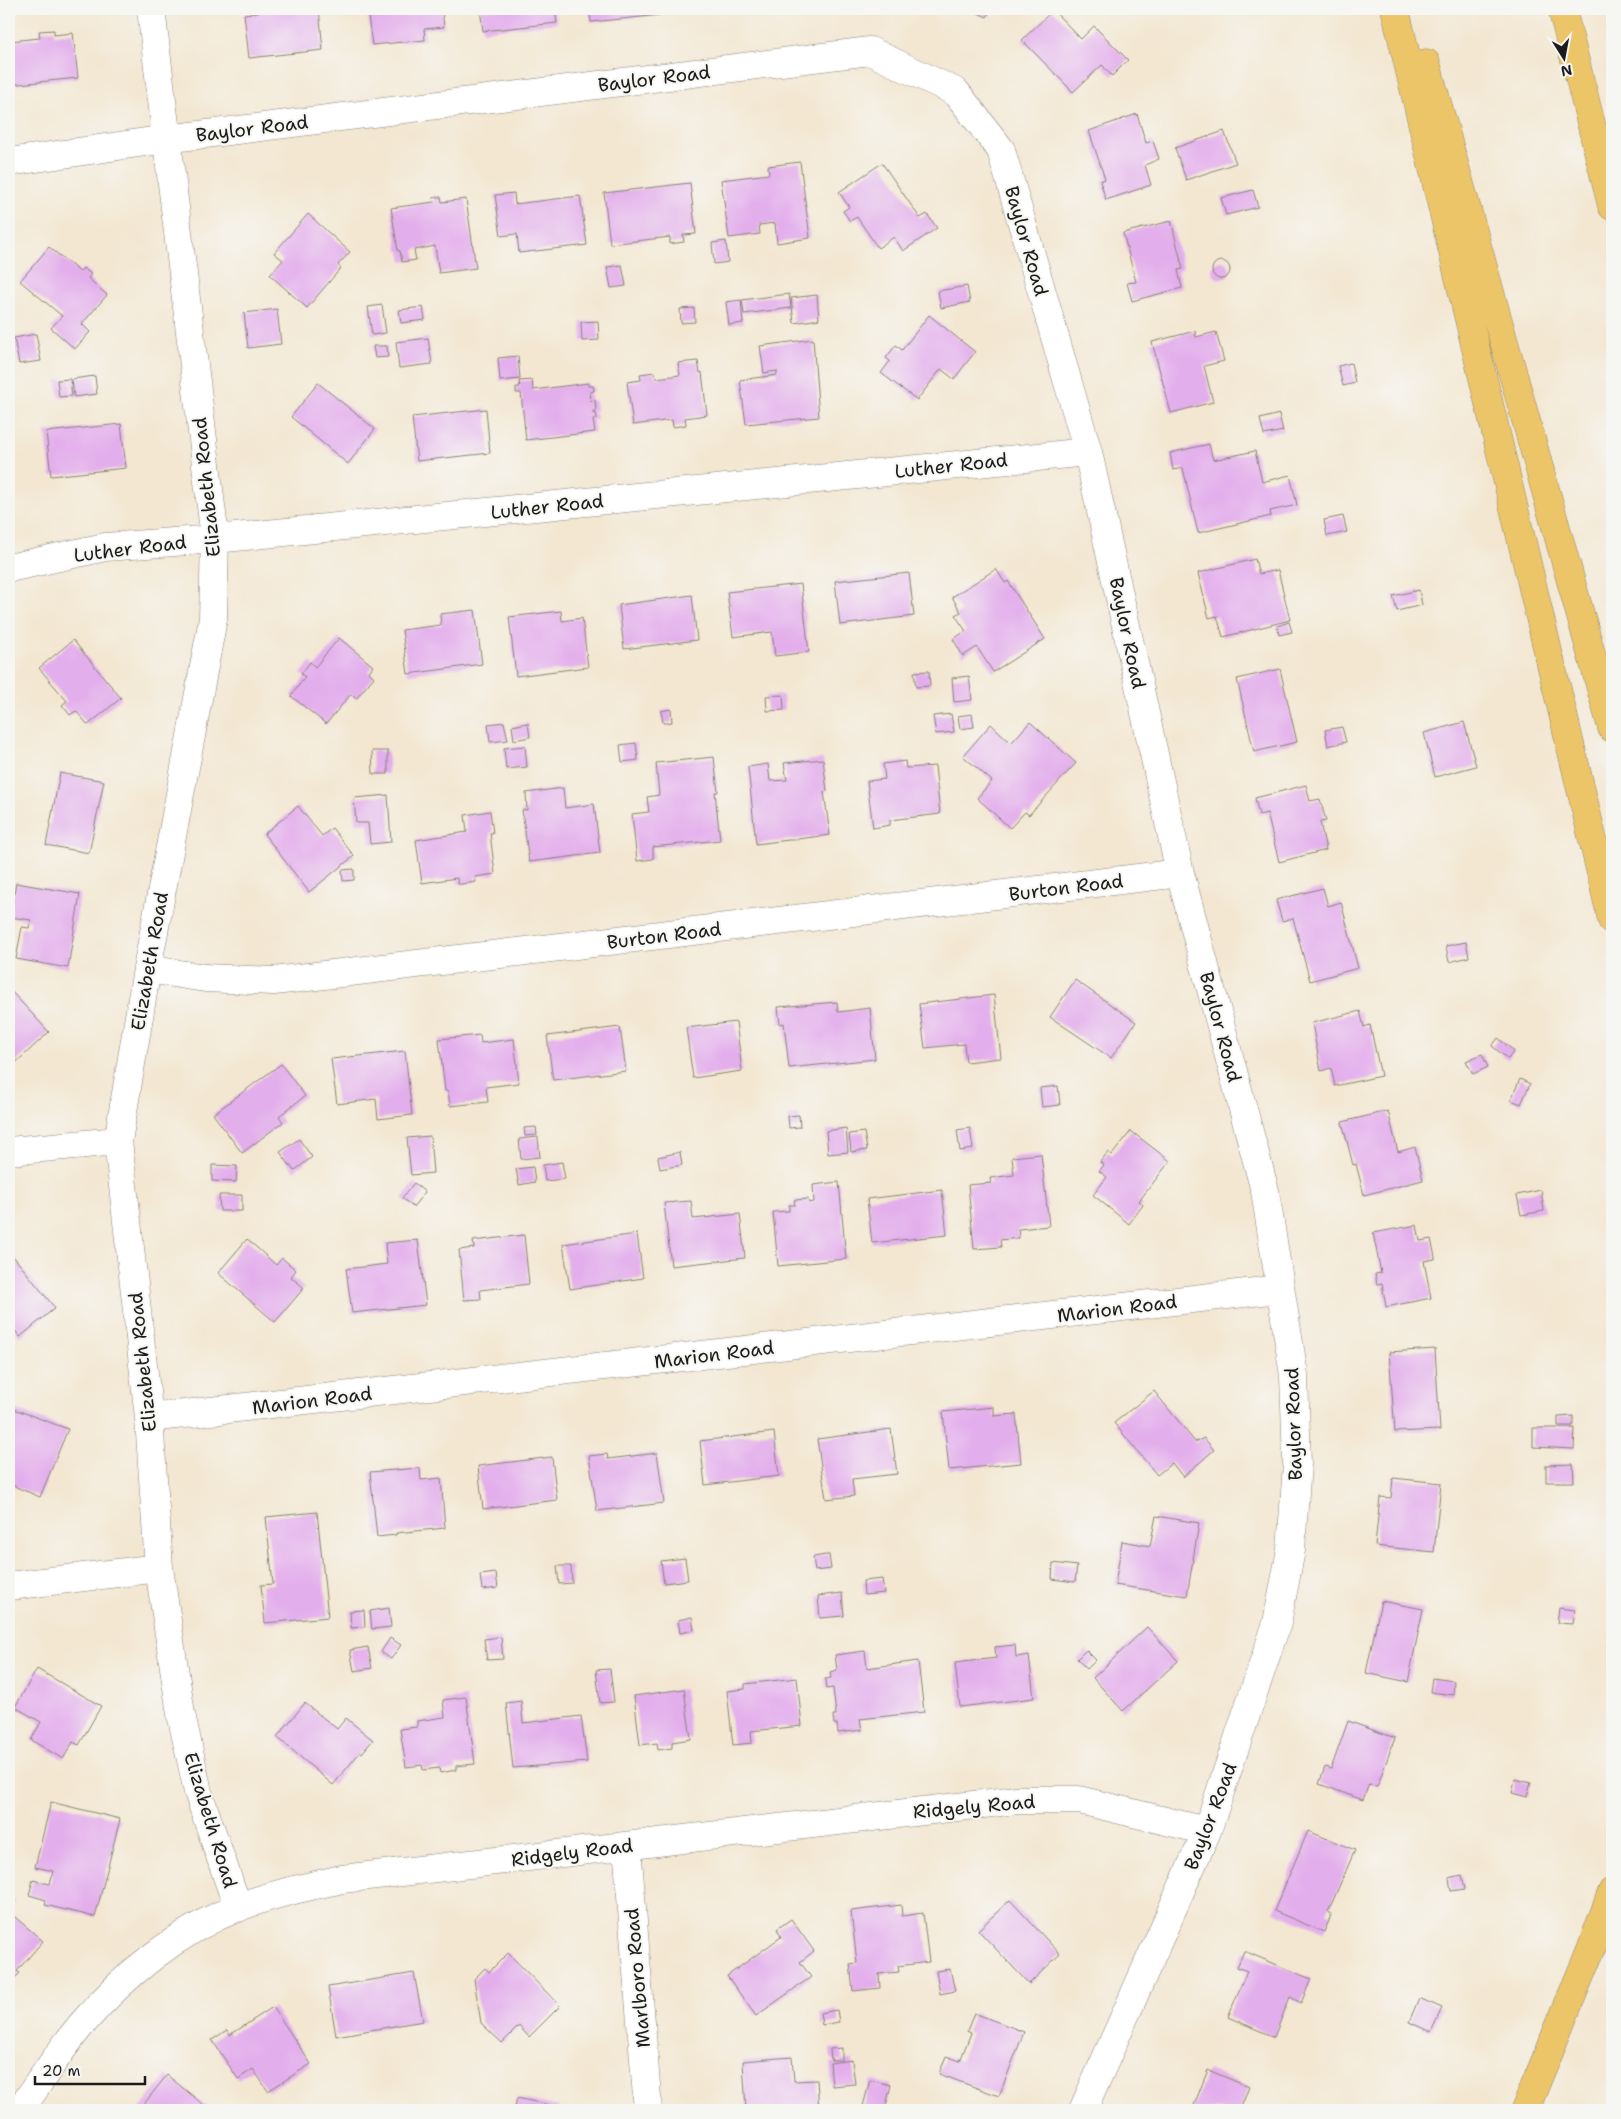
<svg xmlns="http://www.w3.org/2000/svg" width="1621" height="2119" viewBox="0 0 1621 2119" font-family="'Shantell Sans',sans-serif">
	<rect width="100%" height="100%" fill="#f6f6f2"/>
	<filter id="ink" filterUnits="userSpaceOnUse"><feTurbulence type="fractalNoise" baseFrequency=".02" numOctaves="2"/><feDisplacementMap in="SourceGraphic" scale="10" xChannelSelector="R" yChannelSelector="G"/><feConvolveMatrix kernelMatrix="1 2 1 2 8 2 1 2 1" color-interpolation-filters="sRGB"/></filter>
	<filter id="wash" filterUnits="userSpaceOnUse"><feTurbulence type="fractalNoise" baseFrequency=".0096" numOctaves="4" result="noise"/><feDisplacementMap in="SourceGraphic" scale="20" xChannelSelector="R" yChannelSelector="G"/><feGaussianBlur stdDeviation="1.12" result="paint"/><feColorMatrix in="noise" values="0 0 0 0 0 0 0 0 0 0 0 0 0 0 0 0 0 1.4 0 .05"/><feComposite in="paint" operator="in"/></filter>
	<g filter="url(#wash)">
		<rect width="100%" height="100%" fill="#f3e7d2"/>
		<g id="blocks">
			<!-- building -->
			<path fill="#e3aeec" d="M260,9H278V10L319,9L323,50L249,58L244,14L260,12Z
				M367,9H442L444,27L424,29L425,40L372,45Z
				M480,9H555L557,23L483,31Z
				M589,9H661V15L591,22Z
				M969,9H991L987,17Z
				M1053,10L1081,39L1094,26L1128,60L1112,76L1102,65L1073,92L1022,40Z
				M54,30V35L73,33L78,78L9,85V41L40,38L39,31Z
				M1137,114L1146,143L1153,141L1159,159L1145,165L1151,185L1106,200L1100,181L1105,179L1089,131Z
				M1224,131L1236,163L1186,180L1175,148Z
				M800,162L810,238L777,243L775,223L759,225L760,234L729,238L721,180L769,174L768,166Z
				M882,163L920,218L927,214L937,228L903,251L894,237L878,248L857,217L850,221L843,211L849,207L839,192Z
				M690,183L696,234L683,235L684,242L670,244V237L610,244L604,193Z
				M1253,190L1258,207L1226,215L1221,198Z
				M514,193L515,204L580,196L587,245L519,253L517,234L501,236L495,195Z
				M436,197H441L442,202L466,199L476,268L439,273L435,246L414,250L416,260L402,262L400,251H398L391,208L434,202L433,198Z
				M308,214L350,252L338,265L341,268L307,308L270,275L283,260L274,253Z
				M1171,221L1183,269L1178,270L1182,288L1132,301L1127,283L1136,282L1123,233Z
				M726,241L728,262L714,264L712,243Z
				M49,247L80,272L83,268L91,274L88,278L107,295L82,324L90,332L75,349L51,328L62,316L20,281Z
				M1212 270a9 9 0 1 1 18 0a9 9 0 1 1-18 0Z
				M622,265L626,286L611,288L607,267Z
				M967,286L970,302L941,308L938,291Z
				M789,294L791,308L744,314L742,300Z
				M817,295L819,319L794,323L791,298Z
				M741,300L743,323L729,325L726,302Z
				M382,305L386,333L372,335L368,307Z
				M423,307L425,320L401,323L399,310Z
				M694,308L695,322L681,323L680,309Z
				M277,309L281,344L248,348L244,313Z
				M929,315L975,352L954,379L941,369L917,400L881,373L890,361L886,358L896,345L902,350Z
				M598,321L599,340L582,341L581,322Z
				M1195,331L1196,337L1216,332L1224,361L1204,366L1213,402L1171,413L1152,342Z
				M36,334L41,361L19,364L14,338Z
				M428,338L432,364L399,368L396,342Z
				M813,339L819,417L746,424L740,380L777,375V371L764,373L760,346Z
				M373,346H387L388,357L375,358Z
				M518,356L520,379L500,381L498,358Z
				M698,361L700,373L702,372L707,415L685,418L686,425L673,427L672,420L633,425L627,382L641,380L640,374L654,372L656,378L680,375L678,363Z
				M1351,363L1355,383L1343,386L1338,366Z
				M95,376L97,394L74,397L72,379Z
				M70,379L72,396L59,397L57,380Z
				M532,380L533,390L588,383V386H593L594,391L590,392L591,401L595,400L596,411H593V414L596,413L597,419L593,420L595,432L526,440L521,393H516V387H520L519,381Z
				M318,383L375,429L348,464L291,417Z
				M486,409L490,453L417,461L412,417Z
				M1279,414L1283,431L1264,435L1260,419Z
				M121,424L126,468L51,476L46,432Z
				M1209,444L1213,460L1255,451L1262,482L1290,475L1297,505L1270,511L1271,516L1198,533L1183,468L1173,470L1170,453Z
				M1343,516L1347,532L1327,536L1324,520Z
				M1255,559L1259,574L1278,570L1290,620L1223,637L1217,616L1209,618L1198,573Z
				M996,569L1005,583L1008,581L1045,639L993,672L977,647L963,656L953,639L966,631L955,615L961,612L952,597Z
				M909,573L914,616L840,625L835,581Z
				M801,584L809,652L775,656L772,632L733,637L727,592Z
				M1419,590L1422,605L1397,611L1393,596Z
				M692,595L697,640L624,649L619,605Z
				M475,610L482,664L408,674L402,630L441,625L440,614Z
				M561,611L562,621L582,618L588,667L516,676L509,617Z
				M1289,622L1292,632L1279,635L1277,626Z
				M339,638L373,666L369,672L374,677L356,699L351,694L326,724L291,696L305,677L301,674L310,662L315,667Z
				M73,640L121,698L88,725L76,711L70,715L62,705L67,701L39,668Z
				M1280,669L1297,742L1254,752L1237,679Z
				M929,671L930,686L916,687L914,672Z
				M969,676L972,700L954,702L952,678Z
				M783,695L784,710L767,711L766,696Z
				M671,709L672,722L663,723L661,711Z
				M951,714L954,732L936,734L933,716Z
				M972,714L974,727L960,729L958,716Z
				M504,722L508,740L490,742L488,724Z
				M1030,722L1076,763L1029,815L1025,812L1010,828L977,798L992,781L963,756L991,724L1011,743Z
				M1464,722L1476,766L1435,777L1424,733Z
				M528,723L530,737L514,740L512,726Z
				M1342,727L1346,742L1328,746L1325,730Z
				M636,743L638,760L622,762L620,745Z
				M525,746L527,767L506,769L504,748Z
				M372,751H388V774H373Z
				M714,757L718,792H715L720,840L653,847V859L637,861L632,814L649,812L647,797L659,795L656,763Z
				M823,759L827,791L824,792L830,835L756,844L748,767L768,764L770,781L787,780L784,763Z
				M905,761L906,768L935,766L940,814L890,820V825L873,828L867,781L885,779L883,764Z
				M60,773L104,781L89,853L46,845Z
				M1306,785L1310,801L1320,799L1326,821L1320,822L1326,850L1279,862L1267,813L1259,815L1255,798Z
				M563,788L565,808L594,804L600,853L529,862L522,810H527L526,793Z
				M388,795L391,842L370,844L368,823H356L354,798Z
				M298,806L322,836L332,828L354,856L309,892L264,834Z
				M490,811L493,833H490L495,874L475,877L476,882L462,884H458L457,878L422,883L416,840L467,832L465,815Z
				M354,869V880L343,881L342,870Z
				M16,883L80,894L68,968L16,959L22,927L29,928L31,920L10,917Z
				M1323,888L1328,906L1341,902L1358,968L1310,981L1293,918L1282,921L1276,900Z
				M1466,942L1469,957L1449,962L1446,946Z
				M1075,980L1136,1022L1111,1058L1050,1017Z
				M9,989L49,1032L9,1069Z
				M994,995L1001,1058L966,1062L964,1044L925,1048L919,1004Z
				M837,1002L838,1012L870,1008L875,1059L789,1068L784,1023L780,1024L778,1007Z
				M1360,1011L1364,1027L1370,1025L1381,1076L1335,1086L1331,1068L1321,1071L1312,1023Z
				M736,1022L742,1071L693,1078L686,1028Z
				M620,1027L626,1071L553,1080L547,1036Z
				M480,1035L481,1043L514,1039L519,1083L486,1087L488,1102L450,1106L448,1091H445L439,1039Z
				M1498,1038L1514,1051L1508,1059L1492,1046Z
				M405,1051L412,1115L378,1119L376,1099L337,1104L331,1059Z
				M1482,1054L1488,1067L1473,1074L1466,1061Z
				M281,1064L305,1096L279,1116L283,1122L242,1153L213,1114Z
				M1520,1079L1530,1084L1521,1104L1511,1100Z
				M1058,1086L1060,1105L1042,1107L1040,1088Z
				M1388,1111L1398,1152L1415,1147L1423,1180L1364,1195L1356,1164L1353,1165L1342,1122Z
				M799,1115L800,1127L789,1128L788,1116Z
				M536,1127L537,1135L525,1136L524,1128Z
				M846,1128L848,1152L828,1154L826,1131Z
				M970,1128L973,1149L960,1151L957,1130Z
				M1131,1131L1170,1161L1139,1201L1143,1205L1129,1224L1093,1195L1107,1177L1099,1171L1104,1165L1100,1162L1108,1152L1112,1155Z
				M864,1132L867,1150L851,1152L849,1134Z
				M430,1136L433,1173L411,1175L407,1138Z
				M538,1137L540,1157L521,1159L519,1139Z
				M299,1139L312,1157L294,1171L280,1152Z
				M680,1152L682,1165L660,1169L658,1157Z
				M1041,1154L1049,1226L1018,1229L1019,1238L1000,1240L1001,1247L974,1249L968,1185L991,1183L990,1178L1014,1175L1012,1157Z
				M562,1162L565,1179L545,1181L543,1165Z
				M212,1165L237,1166L236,1182L212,1181Z
				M533,1167L535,1182L519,1185L516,1169Z
				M839,1182L846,1259L778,1266L773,1212L789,1211V1205H795L794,1200L808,1199L809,1203L814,1202L813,1185Z
				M414,1183L425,1192L413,1207L402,1198Z
				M942,1190L947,1235L872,1243L867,1199Z
				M1541,1190L1544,1211L1521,1215L1517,1195Z
				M219,1195H242V1211H220Z
				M691,1201L693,1219L740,1214L745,1258L671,1266L664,1203Z
				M1417,1225L1420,1241L1431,1239L1435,1257V1259L1424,1261L1431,1298L1386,1307L1382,1283L1377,1284L1375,1274L1381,1273L1373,1233Z
				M637,1234L643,1278L570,1289L563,1244Z
				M524,1235L529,1284L480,1290L481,1299L464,1300L459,1250L474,1248L473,1241Z
				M247,1239L276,1265L282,1258L296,1270L291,1277L304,1288L275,1322L218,1273Z
				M418,1240L426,1305L352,1313L346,1269L387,1264L385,1243Z
				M9,1251L55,1308L20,1337L9,1323Z
				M1435,1349L1440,1430L1395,1432L1389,1352Z
				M1154,1391L1195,1442L1204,1438L1214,1450L1183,1477L1172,1463L1157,1475L1114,1423Z
				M994,1407V1416L1016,1414L1021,1463L949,1470L943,1412Z
				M14,1409L68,1429L40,1497L9,1484V1447L11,1448L12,1446L9,1445V1424Z
				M1573,1416V1426H1558V1417Z
				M1533,1428H1575L1574,1449L1533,1447Z
				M891,1429L897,1474L852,1479L854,1496L826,1499L817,1439Z
				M774,1432L779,1476L705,1485L700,1441Z
				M657,1453L664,1503L597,1511L589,1456L607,1454L608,1459Z
				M552,1457L557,1500L483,1509L478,1466Z
				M1573,1464L1574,1482H1546V1465Z
				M420,1468L421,1480L441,1478L445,1528L396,1533V1535L377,1537L370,1472Z
				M1393,1478L1441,1483L1434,1552L1375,1546L1380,1497L1391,1498Z
				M317,1512L328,1617L265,1623L261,1585L273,1584L266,1517Z
				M1156,1516L1199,1523L1187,1596L1115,1585L1122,1541L1150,1546Z
				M826,1555H829L831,1569L815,1571L813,1557Z
				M685,1558L688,1580L664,1583L661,1561Z
				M1053,1563L1077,1566L1075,1582L1052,1579Z
				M557,1566H571L572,1583L559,1584Z
				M496,1573L498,1588L482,1590L480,1575Z
				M882,1579L884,1593L864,1595L863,1581Z
				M842,1593L844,1616L820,1618L818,1596Z
				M1381,1601L1423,1609L1408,1682L1366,1673Z
				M389,1608L391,1627L372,1629L370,1611Z
				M1559,1608L1575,1610L1573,1624L1557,1623Z
				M364,1610L365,1627L351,1628L350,1611Z
				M692,1617L694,1630L680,1633L678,1620Z
				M1147,1627L1178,1661L1123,1711L1093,1678Z
				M501,1637L503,1659L487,1660L484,1639Z
				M390,1638L401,1645L391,1659L381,1652Z
				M1015,1645L1016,1657L1029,1655L1034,1698L960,1707L955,1663L996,1658L995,1647Z
				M368,1647L372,1668L354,1671L350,1650Z
				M1086,1650L1096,1660L1087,1669L1077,1659Z
				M865,1651L867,1668L918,1661L924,1712L860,1719L862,1730L838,1733L837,1724H834L833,1715H836L833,1688L826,1689L825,1679L831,1678L830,1672L837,1670L835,1655Z
				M37,1669L101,1706L79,1745L73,1742L63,1759L31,1740L41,1722L15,1707Z
				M610,1669L614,1702L600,1703L596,1670Z
				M797,1678L802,1726L751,1731L752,1743L733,1745L727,1691L745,1689V1684Z
				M1432,1678L1454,1681L1453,1695L1430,1692Z
				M684,1689L691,1739L672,1742V1748L658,1750L657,1743L640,1745L634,1696Z
				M466,1697L475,1764L456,1766V1770L440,1773L439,1768L423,1770L422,1765L406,1767L400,1729L417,1727V1721L445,1717L443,1700Z
				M521,1701L523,1723L581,1716L587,1762L513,1768L506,1703Z
				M305,1703L337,1729L346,1718L373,1740L362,1753L360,1752L333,1785L277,1737Z
				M1348,1721L1395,1738L1377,1787L1369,1784L1363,1800L1319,1784L1325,1767L1331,1769Z
				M1515,1779L1531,1783L1527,1797L1512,1793Z
				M51,1802L120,1819L95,1917L45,1905L46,1900L29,1895L33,1880L50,1884L53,1871L35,1867Z
				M1308,1831L1355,1850L1328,1912L1332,1914L1324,1932L1274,1911Z
				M1462,1875L1465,1889L1451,1891L1449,1878Z
				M9,1897L15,1901L9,1909Z
				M1010,1900L1060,1954L1029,1984L978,1930Z
				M901,1905L902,1916L923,1913L929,1962L898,1966L899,1972L879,1974L880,1988L853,1991L850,1964L857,1963L851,1911Z
				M9,1912L43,1941L17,1971L20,1973L15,1978L12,1976L9,1981Z
				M791,1919L814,1951L800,1962L811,1977L756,2016L727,1976L781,1937L777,1929Z
				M1244,1951L1311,1979L1301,2003L1290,1997L1274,2037L1228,2017L1247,1971L1237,1967Z
				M508,1953L560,2006L529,2037L519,2026L502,2043L481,2023L474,1979L485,1968L489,1972Z
				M950,1969L955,1991L940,1994L936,1971Z
				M414,1973L423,2021L336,2036L328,1987Z
				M1419,1998L1442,2008L1431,2032L1409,2022Z
				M273,2007L311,2064L268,2091L253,2069L238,2079L212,2040L227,2030L230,2035Z
				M837,2010L839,2022L822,2025L820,2013Z
				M974,2013L1024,2032L999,2096L939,2074L946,2056L960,2061L971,2033L967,2031Z
				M842,2048V2060H831L830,2049Z
				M792,2057L794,2081L817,2080L819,2110H746L743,2061Z
				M852,2060L855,2084L832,2086L830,2063Z
				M1208,2070L1249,2087L1240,2110H1192Z
				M167,2075L210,2110H139Z
				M870,2080L891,2085L885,2110H862Z
				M517,2098L559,2107V2110H514Z
				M1329,2106L1339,2110H1328Z"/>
		</g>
	</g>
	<g filter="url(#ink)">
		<use href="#blocks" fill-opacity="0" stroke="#888277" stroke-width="1"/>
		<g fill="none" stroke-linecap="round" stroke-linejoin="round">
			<!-- minor casing -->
			<g stroke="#888277" stroke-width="29">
				<path id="minor" d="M151,9L215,539L213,619L147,969L118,1141L149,1418L159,1568L181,1714L198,1792L238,1908
					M9,162L166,139L870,51L956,92L1001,150L1088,452L1180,873L1265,1191L1294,1375L1297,1464L1291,1550L1277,1623L1207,1831L1083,2110
					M9,568L105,547L215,539L1088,452
					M147,969L205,978L274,981L1180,873
					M9,1151L118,1141
					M149,1418L1280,1289
					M9,1586L159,1568
					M627,1846L648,2110
					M20,2110C40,2082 59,2051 82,2024C124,1975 178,1931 239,1907C272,1894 307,1887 342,1879L1017,1800H1079L1207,1831"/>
			</g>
			<!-- highway casing -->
			<g stroke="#888277" stroke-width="29">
				<path id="highway" d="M1395,9L1612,920
					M1562,9L1612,206
					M1426,63L1612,728
					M1525,2110L1591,1949L1612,1892"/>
			</g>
			<!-- minor -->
			<use href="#minor" stroke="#fff" stroke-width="28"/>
			<!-- highway -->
			<use href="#highway" stroke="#edc569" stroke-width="28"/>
		</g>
	</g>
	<g text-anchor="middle" stroke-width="4" stroke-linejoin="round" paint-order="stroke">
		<!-- street labels -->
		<g font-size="19" fill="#1c1c1c" stroke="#f6f6f2">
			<text transform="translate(654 78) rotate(-7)" y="7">Baylor Road</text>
			<text transform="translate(252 128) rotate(-7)" y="7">Baylor Road</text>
			<text transform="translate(1027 241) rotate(74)" y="7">Baylor Road</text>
			<text transform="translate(951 465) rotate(-6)" y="7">Luther Road</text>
			<text transform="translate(206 487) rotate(-96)" y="7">Elizabeth Road</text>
			<text transform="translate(547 506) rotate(-6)" y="7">Luther Road</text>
			<text transform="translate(130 548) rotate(-7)" y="7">Luther Road</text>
			<text transform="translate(1128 633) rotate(78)" y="7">Baylor Road</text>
			<text transform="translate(1066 887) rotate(-7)" y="7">Burton Road</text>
			<text transform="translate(664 935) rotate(-7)" y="7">Burton Road</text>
			<text transform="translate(149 961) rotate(-80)" y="7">Elizabeth Road</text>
			<text transform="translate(1221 1027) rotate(75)" y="7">Baylor Road</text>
			<text transform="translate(1117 1308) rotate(-7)" y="7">Marion Road</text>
			<text transform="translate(714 1354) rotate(-7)" y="7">Marion Road</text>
			<text transform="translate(142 1362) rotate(-96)" y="7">Elizabeth Road</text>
			<text transform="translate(312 1400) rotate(-7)" y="7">Marion Road</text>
			<text transform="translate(1293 1424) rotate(-92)" y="7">Baylor Road</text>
			<text transform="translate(974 1806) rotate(-5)" y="7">Ridgely Road</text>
			<text transform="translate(1210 1816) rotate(-69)" y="7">Baylor Road</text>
			<text transform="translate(211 1820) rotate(73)" y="7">Elizabeth Road</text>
			<text transform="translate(572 1852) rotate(-7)" y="7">Ridgely Road</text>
			<text transform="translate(637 1978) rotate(-95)" y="7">Marlboro Road</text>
		</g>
	</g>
	<!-- margin -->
	<rect width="1621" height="2119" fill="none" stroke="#f6f6f2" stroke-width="30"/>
	<!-- north arrow -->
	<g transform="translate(1564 58) rotate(169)" stroke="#f6f6f2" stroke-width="4" paint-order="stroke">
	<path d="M0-4L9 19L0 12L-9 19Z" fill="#1c1c1c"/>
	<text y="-8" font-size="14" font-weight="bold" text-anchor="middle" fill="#1c1c1c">N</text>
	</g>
	<!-- scale -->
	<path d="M35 2076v8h110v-8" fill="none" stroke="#1c1c1c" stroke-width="2.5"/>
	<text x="42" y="2076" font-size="15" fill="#1c1c1c" stroke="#f6f6f2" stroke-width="4" paint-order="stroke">20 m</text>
</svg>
